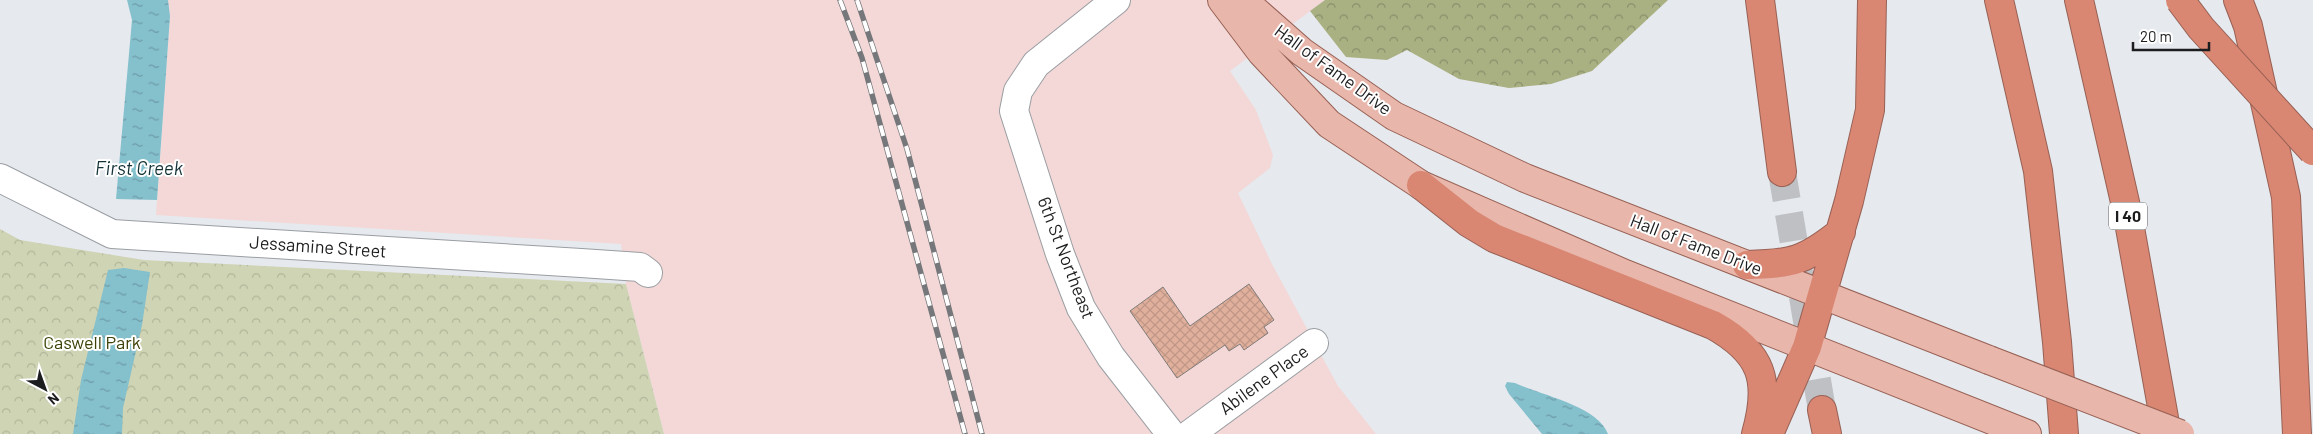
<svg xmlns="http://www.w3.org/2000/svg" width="2313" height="434" viewBox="0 0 2313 434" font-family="Barlow,sans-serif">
	<defs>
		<pattern id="forest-crowns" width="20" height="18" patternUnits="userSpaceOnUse" patternTransform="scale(1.25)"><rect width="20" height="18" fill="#a9b082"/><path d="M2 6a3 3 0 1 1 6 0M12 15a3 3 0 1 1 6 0" fill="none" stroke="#898f6a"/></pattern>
		<pattern id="park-crowns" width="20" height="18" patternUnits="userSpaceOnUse" patternTransform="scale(1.25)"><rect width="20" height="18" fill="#cfd4b4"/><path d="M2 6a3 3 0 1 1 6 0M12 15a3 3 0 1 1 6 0" fill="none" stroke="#b1b69a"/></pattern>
		<pattern id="water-ripples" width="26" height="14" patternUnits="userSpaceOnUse" patternTransform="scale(1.25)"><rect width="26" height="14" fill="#85c0cd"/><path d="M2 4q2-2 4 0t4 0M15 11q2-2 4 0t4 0" fill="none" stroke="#6c9ba6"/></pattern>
		<pattern id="building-cross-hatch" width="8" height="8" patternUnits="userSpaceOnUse" patternTransform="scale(1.25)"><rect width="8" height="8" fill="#e1b09d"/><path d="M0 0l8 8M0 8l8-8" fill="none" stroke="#c09787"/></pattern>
	</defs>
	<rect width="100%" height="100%" fill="#e6e9ee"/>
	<!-- commercial -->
	<path fill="#f3d8d7" d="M168,0H1325L1230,71L1256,110L1273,155L1270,168L1238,193L1272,264L1338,386L1376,434H664L626,284L621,244L156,215L170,16Z"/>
	<!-- forest -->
	<path fill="url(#forest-crowns)" d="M1325,0H1668L1592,71L1551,84L1509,88L1459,79L1407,50L1387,60L1346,57L1310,11Z"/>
	<!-- park -->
	<path fill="url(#park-crowns)" d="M0,229L20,240L144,260L626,284L664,434H0Z"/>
	<!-- water -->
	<path fill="url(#water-ripples)" d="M127,0H168L170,16L157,200L116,199L132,20Z
		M124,268L150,272L142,325L123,408L122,434H73L81,380L108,270Z
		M1507,382L1515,383C1540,395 1598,406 1608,434H1542L1509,394L1505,386Z"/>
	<!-- building -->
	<path fill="url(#building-cross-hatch)" stroke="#807b79" d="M1249,284L1274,320L1264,327L1268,333L1244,350L1240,344L1229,351L1225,345L1177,378L1130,311L1163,287L1190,326Z"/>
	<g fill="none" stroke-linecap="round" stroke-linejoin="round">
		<!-- highway-tunnel -->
		<path stroke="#bec0c4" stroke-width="28" stroke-dasharray="28 14" stroke-linecap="butt" d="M1782,172L1822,410"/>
		<!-- minor casing -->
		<g stroke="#9a9ea2" stroke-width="30">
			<path id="minor" d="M1116,0L1036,64L1018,91L1014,111L1060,254L1081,308L1111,357L1171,434
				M0,178L112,234L581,263L640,267L648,273
				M1190,434L1314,343"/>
		</g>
		<!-- major casing -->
		<g stroke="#976155" stroke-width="30">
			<path id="major" d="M1222,0L1262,53L1329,124L1421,185L1625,274L2027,434
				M1243,0L1302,52L1394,116L1525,178L1989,360"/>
		</g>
		<!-- highway casing -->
		<g stroke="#976155" stroke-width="30">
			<path id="highway" d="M1760,0L1782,172
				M1999,0L2038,171L2057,342L2064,434
				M2079,0L2127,211L2164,418V434
				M2238,0L2248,26L2286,197L2297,434
				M1421,185L1469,223L1494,238L1713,325C1763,353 1771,381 1756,434
				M1747,265C1792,264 1805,261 1841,232
				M1822,410L1827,434
				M1769,434L1807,347L1849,201L1870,110L1872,0"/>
		</g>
		<!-- minor -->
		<use href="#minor" stroke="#fff" stroke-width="28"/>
		<!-- major -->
		<use href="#major" stroke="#e8b6aa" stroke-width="28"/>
		<!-- highway -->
		<use href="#highway" stroke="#d98672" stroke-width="28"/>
		<!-- rail casing -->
		<g stroke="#75777a" stroke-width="5.5">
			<path id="rail" d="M840,0L862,58L965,434
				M857,0L907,149L982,434"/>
		</g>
		<!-- rail -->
		<use href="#rail" stroke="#fff" stroke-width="4" stroke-dasharray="11" stroke-linecap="butt"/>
		<!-- major-bridge casing -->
		<g stroke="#976155" stroke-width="30" stroke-linecap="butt">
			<path id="major-bridge" d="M1989,360L2180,434"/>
		</g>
		<!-- highway-bridge casing -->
		<g stroke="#976155" stroke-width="30" stroke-linecap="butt">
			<path id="highway-bridge" d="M2180,0L2201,28L2313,151"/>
		</g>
		<!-- major-bridge -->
		<use href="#major-bridge" stroke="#e8b6aa" stroke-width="28"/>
		<!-- highway-bridge -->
		<use href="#highway-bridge" stroke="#d98672" stroke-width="28"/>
	</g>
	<g text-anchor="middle" stroke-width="4" stroke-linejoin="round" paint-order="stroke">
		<!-- shield labels -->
		<rect fill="#fff" stroke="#606162" stroke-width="1" x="2109" y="202.5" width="38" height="27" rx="4"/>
		<g font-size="16" font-weight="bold" fill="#1c1d1e">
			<text x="2128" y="222">I 40</text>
		</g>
		<!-- street labels -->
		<g font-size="18" fill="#1c1d1e" stroke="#fff">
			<text transform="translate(1333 70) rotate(36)" y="6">Hall of Fame Drive</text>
			<text transform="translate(1696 245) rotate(21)" y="6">Hall of Fame Drive</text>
			<text transform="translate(318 247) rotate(4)" y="6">Jessamine Street</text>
			<text transform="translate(1066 258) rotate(69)" y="6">6th St Northeast</text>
			<text transform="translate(1264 380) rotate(-36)" y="6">Abilene Place</text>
		</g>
		<!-- park labels -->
		<g font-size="18" fill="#3b4108" stroke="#fff">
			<text x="92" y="349">Caswell Park</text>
		</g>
		<!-- water labels -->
		<g font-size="19" font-style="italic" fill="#133137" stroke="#fff">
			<text x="139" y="175">First Creek</text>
		</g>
	</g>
	<!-- north arrow -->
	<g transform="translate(45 389) rotate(139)" stroke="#ffffff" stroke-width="4" paint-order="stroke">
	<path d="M0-4L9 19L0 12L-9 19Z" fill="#1c1d1e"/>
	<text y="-8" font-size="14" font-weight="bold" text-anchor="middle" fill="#1c1d1e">N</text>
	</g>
	<!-- scale -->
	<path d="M2133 42v8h76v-8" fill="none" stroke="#1c1d1e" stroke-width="2.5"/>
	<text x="2140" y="42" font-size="15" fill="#1c1d1e" stroke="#ffffff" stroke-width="4" paint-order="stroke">20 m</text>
</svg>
